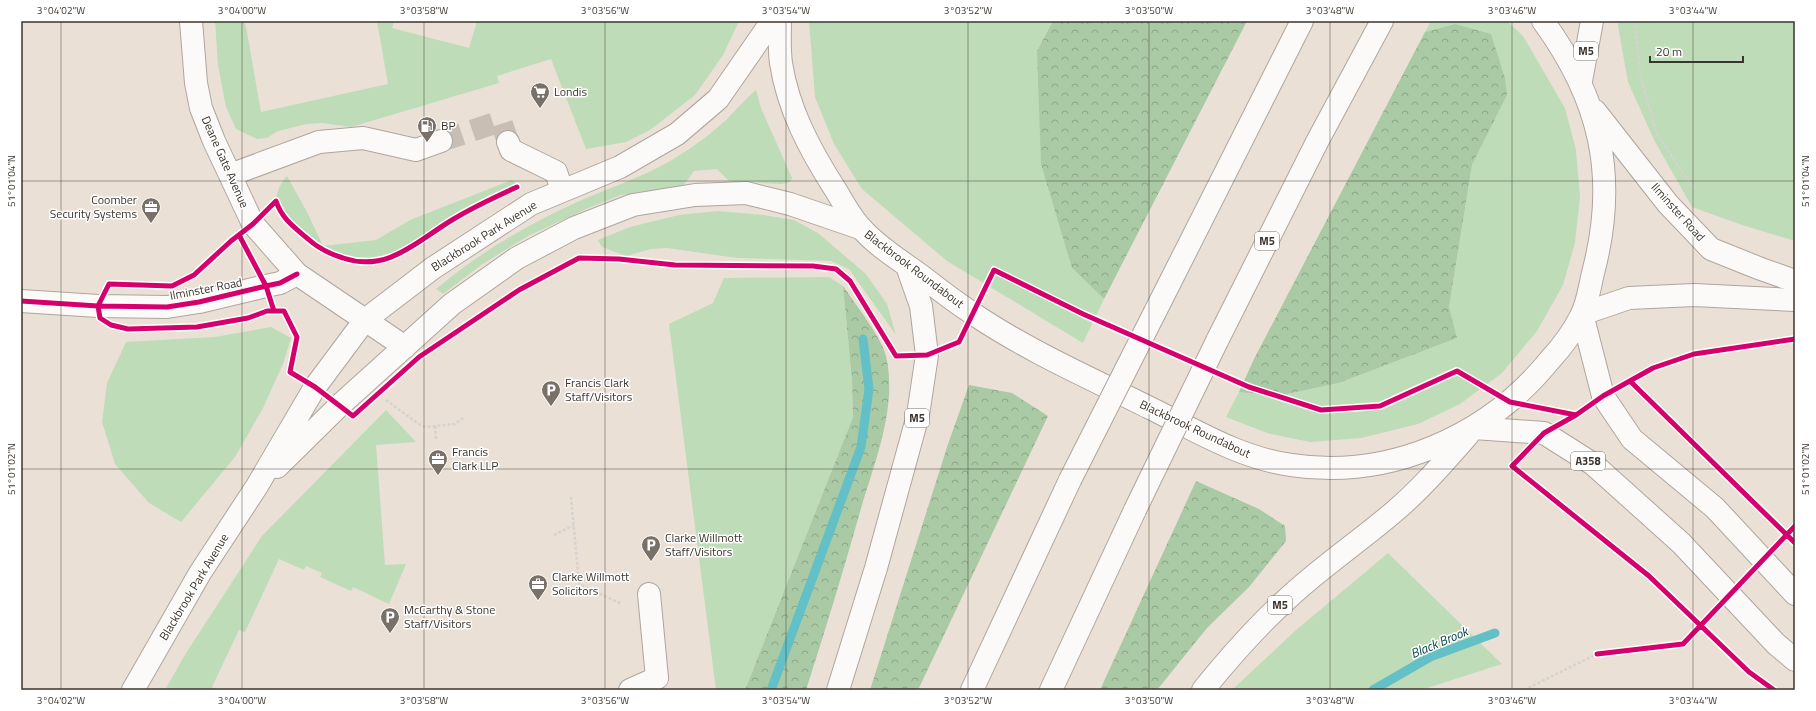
<svg xmlns="http://www.w3.org/2000/svg" width="1816" height="711" viewBox="0 0 1816 711" font-family="'Titillium Web',sans-serif">
	<defs>
		<pattern id="forest-crowns" width="20" height="18" patternUnits="userSpaceOnUse"><rect width="20" height="18" fill="#a9caa4"/><path d="M2 6a3 3 0 1 1 6 0M12 15a3 3 0 1 1 6 0" fill="none" stroke="#8ba586"/></pattern>
	</defs>
	<rect width="100%" height="100%" fill="#ebe0d5"/>
	<!-- grass -->
	<path fill="#bedcb8" d="M215,21H245L261,112L388,84L377,21H394L392,28L469,48L477,21H739L723,55L695,95L650,130L626,142L586,149L551,59L497,76L499,83L351,127L322,123L307,124L278,131L267,138L257,139L236,129L226,107L218,65Z
		M809,21H1053L1037,51L1072,268L1104,299L1083,343L947,261L862,189L834,144L815,97Z
		M1431,21H1507L1523,36L1565,108L1576,150L1580,197L1575,243L1563,285L1537,331L1502,373L1460,404L1418,424L1361,438L1310,442L1267,433L1226,417L1239,392L1277,396L1339,383L1457,338L1449,307L1472,165L1507,95L1455,24L1425,32Z
		M1619,21H1795V241L1742,225L1692,207L1654,140L1628,82L1618,26Z
		M756,90L761,108L792,178L790,182L781,184L729,181L717,169L694,171L683,186L621,195L586,209L528,236L481,265L443,294L436,289C478,254 523,227 573,204C605,189 639,179 670,161C689,150 710,135 726,120C736,110 745,99 756,90Z
		M287,176L307,212L323,246L376,240L410,220L512,180L517,184V187C495,197 473,207 452,220C435,230 419,244 401,253C352,277 317,249 283,216C271,204 277,187 287,176Z
		M718,211L763,215L794,220L818,233L866,274L887,304L896,335L849,269L831,261L737,258L667,248L651,249L626,256L602,247L598,240L630,227L679,215Z
		M829,277L843,286L852,381L853,417L745,690H716L669,324L713,303L724,278Z
		M271,327L291,338L283,364L263,408L235,457L181,522L149,503L115,464L102,422L107,383L126,342L215,337Z
		M386,410L416,442L376,445L385,565L406,564L389,604L353,587L351,591L320,577L322,573L306,566L304,570L279,559L245,632L239,630L212,687L218,690H165L186,653L262,536Z
		M1388,553L1502,664L1421,690H1232L1295,631Z"/>
	<!-- forest -->
	<path fill="url(#forest-crowns)" d="M1053,21H1247L1104,299L1072,268L1041,164L1037,51Z
		M1455,24L1491,34L1505,78L1507,95L1472,165L1449,307L1457,338L1339,383L1277,396L1239,392L1254,359L1425,32Z
		M843,286C854,302 882,338 886,356C898,408 874,463 860,512C843,572 825,631 806,690H745L853,417L852,381Z
		M969,385L1012,393L1048,416L918,690H870L948,444Z
		M1196,481L1259,509L1285,526L1286,541L1249,587L1207,628L1157,690H1100Z"/>
	<g fill="none" stroke-linecap="round" stroke-linejoin="round">
		<!-- stream -->
		<path stroke="#62c0c6" stroke-width="9" d="M771,690L861,447L869,389L863,339
			M1373,690L1430,657L1495,633"/>
		<!-- minor-tunnel -->
		<path stroke="#c8beb3" stroke-width="22" stroke-dasharray="22 11" stroke-linecap="butt" d="M441,141L501,121L508,142"/>
		<!-- minor casing -->
		<g stroke="#aea69e" stroke-width="24">
			<path id="minor" d="M191,21L196,83L201,108L214,141L253,224L297,274L405,347
				M508,142L511,150L556,172L562,190
				M230,175L319,142L363,138L416,150L441,141
				M21,301L98,306L167,307L199,302L266,286L280,283L297,274
				M1582,314L1629,298L1694,295L1795,300
				M277,467L340,405L452,304L517,258L574,228L633,205L695,195L746,193L790,204L860,228
				M133,690L200,573L257,486L315,387L365,320L433,268L531,204L620,167L677,134L718,99L772,21
				M630,690L657,678L649,594"/>
		</g>
		<!-- highway casing -->
		<g stroke="#aea69e" stroke-width="24">
			<path id="highway" d="M780,21C780,35 779,49 781,63C788,109 810,150 835,189C843,202 851,218 862,229C877,246 898,259 916,272C935,286 953,301 972,313C1028,351 1090,378 1150,408C1195,430 1240,458 1291,465C1388,480 1487,437 1549,361C1561,348 1573,332 1581,316C1588,303 1590,284 1594,269C1618,175 1600,99 1543,21
				M1581,81L1592,21
				M1595,111L1668,204L1711,249L1761,269L1795,281
				M1155,312L1302,21
				M1582,314L1603,396L1632,439L1715,508L1795,594
				M1217,341L1318,140L1382,21
				M1474,428L1544,433L1593,464L1681,543L1776,644L1795,660
				M838,690L876,568L918,415L927,355L921,306L907,266
				M972,690L1070,480
				M1051,690L1135,510
				M1203,690C1229,658 1256,627 1287,599C1321,567 1359,542 1395,511C1421,489 1445,461 1468,435"/>
		</g>
		<!-- path -->
		<path stroke="#d6d2cf" stroke-width="2.5" stroke-dasharray="3 2" stroke-linecap="butt" d="M1635,21L1640,74L1657,134L1694,189
			M386,400L420,425L426,427L455,424L463,418
			M435,426L436,439
			M571,497L579,584L622,604
			M554,535L574,525
			M1524,690L1597,654"/>
		<!-- minor -->
		<use href="#minor" stroke="#fcfaf9" stroke-width="22"/>
		<!-- highway -->
		<use href="#highway" stroke="#fcfaf9" stroke-width="22"/>
		<!-- highway-bridge casing -->
		<g stroke="#aea69e" stroke-width="24" stroke-linecap="butt">
			<path id="highway-bridge" d="M1070,480L1155,312
				M1135,510L1217,341"/>
		</g>
		<!-- highway-bridge -->
		<use href="#highway-bridge" stroke="#fcfaf9" stroke-width="22"/>
		<!-- cycleway casing -->
		<g stroke="#fff" stroke-width="8">
			<path id="cycleway" d="M517,187C495,197 473,207 452,220C417,241 388,273 343,258C330,254 318,248 308,239C294,227 282,219 276,201L253,224L231,241L194,275L172,286L109,284L98,306L100,318L111,325L128,329L197,327L248,318L267,311H284L297,337L290,372L315,387L353,416L419,357L519,290L579,258L619,259L675,265L813,266L836,269L850,281L896,356L927,355L959,342L994,270L1083,314L1249,387L1321,410L1380,406L1457,371L1510,402L1576,415
				M239,235L266,286L274,311
				M21,301L98,306L167,307L199,302L266,286L280,283L297,274
				M1630,381L1795,543
				M1597,654L1683,644L1795,526
				M1774,690L1749,672L1649,576L1512,466L1544,433L1576,415L1603,396L1653,368L1694,354L1795,339"/>
		</g>
		<!-- cycleway -->
		<use href="#cycleway" stroke="#d6006c" stroke-width="5"/>
	</g>
	<!-- ticks -->
	<path fill="none" stroke="#3c342c" stroke-width="1" stroke-opacity="0.45" d="M61,21V690M242,21V690M424,21V690M605,21V690M786,21V690M968,21V690M1149,21V690M1330,21V690M1512,21V690M1693,21V690M21,181H1795M21,469H1795"/>
	<!-- icons -->
	<defs>
		<g id="supermarket-pin" transform="scale(1)"><path d="M0 17L-7.5 6A9.5 9.5 0 1 1 7.5 6Z" fill="#797067" stroke="#fff"/><path d="M-6-5.5h2.5l.6 2H6L4.5 2H-2.5L-4.4-4H-6ZM-1.5 3.2a1.3 1.3 0 1 0 .1 0ZM3 3.2a1.3 1.3 0 1 0 .1 0Z" fill="#fff"/></g>
		<g id="fuel-pin" transform="scale(1)"><path d="M0 17L-7.5 6A9.5 9.5 0 1 1 7.5 6Z" fill="#797067" stroke="#fff"/><path d="M-5.5-6h7V0h2V4h1.3V-2.5L3-4.5l.8-.8L6-3V5H2.5V1h-1V6h-7ZM-4.2-4.7v3.2H.2V-4.7Z" fill="#fff"/></g>
		<g id="office-pin" transform="scale(1)"><path d="M0 17L-7.5 6A9.5 9.5 0 1 1 7.5 6Z" fill="#797067" stroke="#fff"/><path d="M-6-3h4V-5.5h4V-3h4V5H-6ZM-1-4.5V-3h2v-1.5ZM-6 0V1H6V0Z" fill="#fff"/></g>
		<g id="parking-pin" transform="scale(1)"><path d="M0 17L-7.5 6A9.5 9.5 0 1 1 7.5 6Z" fill="#797067" stroke="#fff"/><path d="M-3.5-5.5H1a3.5 3.5 0 0 1 0 7H-1V5.5H-3.5ZM-1-3.4V-.6H.8a1.4 1.4 0 0 0 0-2.8Z" fill="#fff"/></g>
	</defs>
	<g fill-rule="evenodd">
		<use href="#supermarket-pin" x="540" y="92"/>
		<use href="#fuel-pin" x="427" y="126"/>
		<use href="#office-pin" x="151" y="207"/>
		<use href="#parking-pin" x="551" y="390"/>
		<use href="#office-pin" x="438" y="459"/>
		<use href="#parking-pin" x="651" y="545"/>
		<use href="#office-pin" x="538" y="584"/>
		<use href="#parking-pin" x="390" y="617"/>
	</g>
	<g text-anchor="middle" stroke-width="3" stroke-linejoin="round" paint-order="stroke">
		<!-- shield labels -->
		<g fill="#fff" stroke="#76716b" stroke-width="1">
			<rect x="1574" y="42" width="24" height="18" rx="3"/>
			<rect x="1255" y="232" width="24" height="18" rx="3"/>
			<rect x="905" y="409" width="24" height="18" rx="3"/>
			<rect x="1571" y="452" width="34" height="18" rx="3"/>
			<rect x="1268" y="596" width="24" height="18" rx="3"/>
		</g>
		<g font-size="11" font-weight="bold" fill="#3c342c">
			<text x="1586" y="55">M5</text>
			<text x="1267" y="245">M5</text>
			<text x="917" y="422">M5</text>
			<text x="1588" y="465">A358</text>
			<text x="1280" y="609">M5</text>
		</g>
		<!-- poi labels -->
		<g font-size="12" fill="#3c342c" stroke="#fff" text-anchor="start">
			<text x="554" y="96">Londis</text>
			<text x="441" y="130">BP</text>
			<text x="137" y="204" text-anchor="end">Coomber<tspan x="137" dy="14">Security Systems</tspan></text>
			<text x="565" y="387">Francis Clark<tspan x="565" dy="14">Staff/Visitors</tspan></text>
			<text x="452" y="456">Francis<tspan x="452" dy="14">Clark LLP</tspan></text>
			<text x="665" y="542">Clarke Willmott<tspan x="665" dy="14">Staff/Visitors</tspan></text>
			<text x="552" y="581">Clarke Willmott<tspan x="552" dy="14">Solicitors</tspan></text>
			<text x="404" y="614">McCarthy &amp; Stone<tspan x="404" dy="14">Staff/Visitors</tspan></text>
		</g>
		<!-- street labels -->
		<g font-size="12" fill="#3c342c" stroke="#fff">
			<text transform="translate(225 162) rotate(66)" y="4">Deane Gate Avenue</text>
			<text transform="translate(1678 212) rotate(48)" y="4">Ilminster Road</text>
			<text transform="translate(484 236) rotate(-32)" y="4">Blackbrook Park Avenue</text>
			<text transform="translate(914 269) rotate(37)" y="4">Blackbrook Roundabout</text>
			<text transform="translate(206 289) rotate(-11)" y="4">Ilminster Road</text>
			<text transform="translate(1195 429) rotate(25)" y="4">Blackbrook Roundabout</text>
			<text transform="translate(194 587) rotate(-59)" y="4">Blackbrook Park Avenue</text>
		</g>
		<!-- water labels -->
		<g font-size="13" font-style="italic" fill="#064348" stroke="#fff">
			<text transform="translate(1439 642) rotate(-23)" y="5">Black Brook</text>
		</g>
	</g>
	<!-- border -->
	<rect width="1816" height="711" fill="none" stroke="#ffffff" stroke-width="44"/>
	<!-- scale -->
	<path d="M1650 56v6h93v-6" fill="none" stroke="#3c342c" stroke-width="2"/>
	<text x="1656" y="56" font-size="12" fill="#3c342c" stroke="#ffffff" stroke-width="3" paint-order="stroke">20 m</text>
	<rect x="22" y="22" width="1772" height="667" fill="none" stroke="#3c342c" stroke-width="1.5"/>
	<g font-size="10" text-anchor="middle" fill="#3c342c">
		<text x="61" y="14">3°04'02"W</text>
		<text x="242" y="14">3°04'00"W</text>
		<text x="424" y="14">3°03'58"W</text>
		<text x="605" y="14">3°03'56"W</text>
		<text x="786" y="14">3°03'54"W</text>
		<text x="968" y="14">3°03'52"W</text>
		<text x="1149" y="14">3°03'50"W</text>
		<text x="1330" y="14">3°03'48"W</text>
		<text x="1512" y="14">3°03'46"W</text>
		<text x="1693" y="14">3°03'44"W</text>
		<text transform="translate(11 181) rotate(-90)" y="4">51°01'04"N</text>
		<text transform="translate(1805 181) rotate(-90)" y="4">51°01'04"N</text>
		<text transform="translate(11 469) rotate(-90)" y="4">51°01'02"N</text>
		<text transform="translate(1805 469) rotate(-90)" y="4">51°01'02"N</text>
		<text x="61" y="704">3°04'02"W</text>
		<text x="242" y="704">3°04'00"W</text>
		<text x="424" y="704">3°03'58"W</text>
		<text x="605" y="704">3°03'56"W</text>
		<text x="786" y="704">3°03'54"W</text>
		<text x="968" y="704">3°03'52"W</text>
		<text x="1149" y="704">3°03'50"W</text>
		<text x="1330" y="704">3°03'48"W</text>
		<text x="1512" y="704">3°03'46"W</text>
		<text x="1693" y="704">3°03'44"W</text>
	</g>
</svg>
